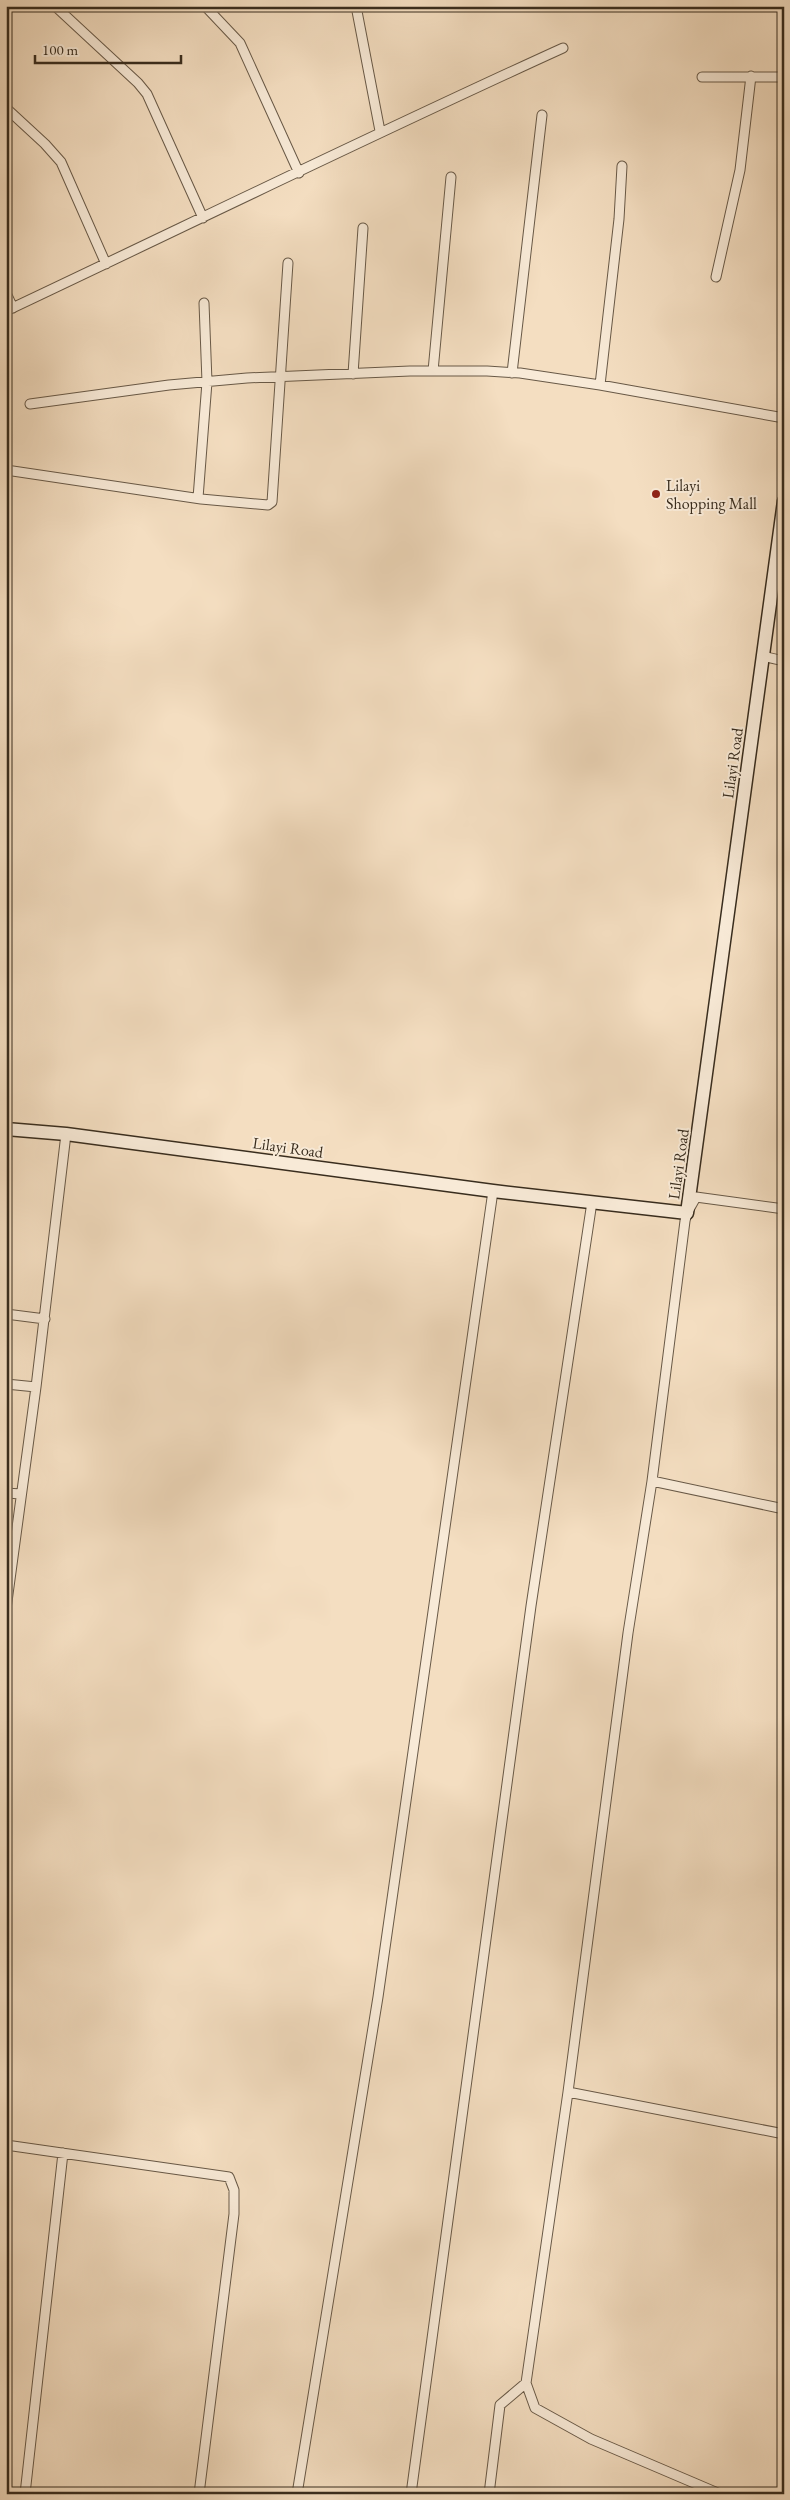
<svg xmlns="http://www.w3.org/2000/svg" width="790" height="2500" viewBox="0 0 790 2500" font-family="'EB Garamond',serif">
	<rect width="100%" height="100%" fill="#f4dec1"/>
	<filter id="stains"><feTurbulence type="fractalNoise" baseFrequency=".004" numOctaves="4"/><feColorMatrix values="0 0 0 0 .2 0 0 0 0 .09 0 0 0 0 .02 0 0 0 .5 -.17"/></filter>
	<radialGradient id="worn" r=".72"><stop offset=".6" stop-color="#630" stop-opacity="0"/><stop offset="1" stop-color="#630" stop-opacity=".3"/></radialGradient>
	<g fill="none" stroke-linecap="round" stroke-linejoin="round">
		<!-- street casing -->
		<g stroke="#685947" stroke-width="11">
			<path id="street" d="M55,6L138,83L147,94L203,218
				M205,6L240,43L299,173
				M356,6L380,131
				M6,8L8,6
				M702,77H784
				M6,108L45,144L61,162L106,264
				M716,277L740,170L751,76
				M6,293L13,308
				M6,311C192,223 376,133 563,48
				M433,371L451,177
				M512,373L542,115
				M353,374L363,228
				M600,385L619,219L622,166
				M30,404L169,385L247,378L410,371H487L520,373L600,385L784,418
				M6,470L201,499L268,505L272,502L288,263
				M198,498L207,382L204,303
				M762,656L784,661
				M6,1314L45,1319
				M6,1384L36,1387L6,1609
				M36,1387L66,1134
				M652,1481L784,1509
				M6,1493L21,1494
				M568,2092L784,2134
				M6,2145L229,2177L234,2190V2214L199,2494
				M25,2494L63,2153
				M297,2494L378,1997L493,1191
				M411,2494L531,1606L592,1202
				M489,2494L500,2405L526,2383
				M720,2494L591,2439L535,2408L526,2383L568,2092L628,1633L652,1481L685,1221L687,1213L696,1197L784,1209"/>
		</g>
		<!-- secondary casing -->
		<g stroke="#392d1e" stroke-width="15">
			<path id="secondary" d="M6,1129L66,1134L493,1191L687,1213L784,501"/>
		</g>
		<!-- street -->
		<use href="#street" stroke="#f8ead7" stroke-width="9"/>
		<!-- secondary -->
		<use href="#secondary" stroke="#f8ead7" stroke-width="12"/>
	</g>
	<!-- markers -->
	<circle fill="#8f2418" stroke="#f8ead7" stroke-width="2" cx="656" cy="494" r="5"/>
	<g text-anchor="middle" stroke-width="4" stroke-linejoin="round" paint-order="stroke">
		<!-- poi labels -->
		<g font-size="16" fill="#392d1e" stroke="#f8ead7" text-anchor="start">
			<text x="666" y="491">Lilayi<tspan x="666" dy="18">Shopping Mall</tspan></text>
		</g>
		<!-- street labels -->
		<g font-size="16" fill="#392d1e" stroke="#f8ead7">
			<text transform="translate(732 763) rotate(-82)" y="6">Lilayi Road</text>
			<text transform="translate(288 1147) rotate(8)" y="6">Lilayi Road</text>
			<text transform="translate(678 1164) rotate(-82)" y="6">Lilayi Road</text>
		</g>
	</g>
	<!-- margin -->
	<rect width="790" height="2500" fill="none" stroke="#f4dec1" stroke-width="25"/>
	<rect x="8" y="8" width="775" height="2485" fill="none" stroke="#392d1e" stroke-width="2.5"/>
	<rect x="12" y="12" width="765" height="2475" fill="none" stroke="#392d1e"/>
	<!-- scale -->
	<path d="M35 55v8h146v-8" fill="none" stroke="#392d1e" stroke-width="2.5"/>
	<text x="42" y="55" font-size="15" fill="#392d1e" stroke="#f8ead7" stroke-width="4" paint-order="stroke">100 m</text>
	<rect width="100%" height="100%" filter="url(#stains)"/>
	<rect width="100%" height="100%" fill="url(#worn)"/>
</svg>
